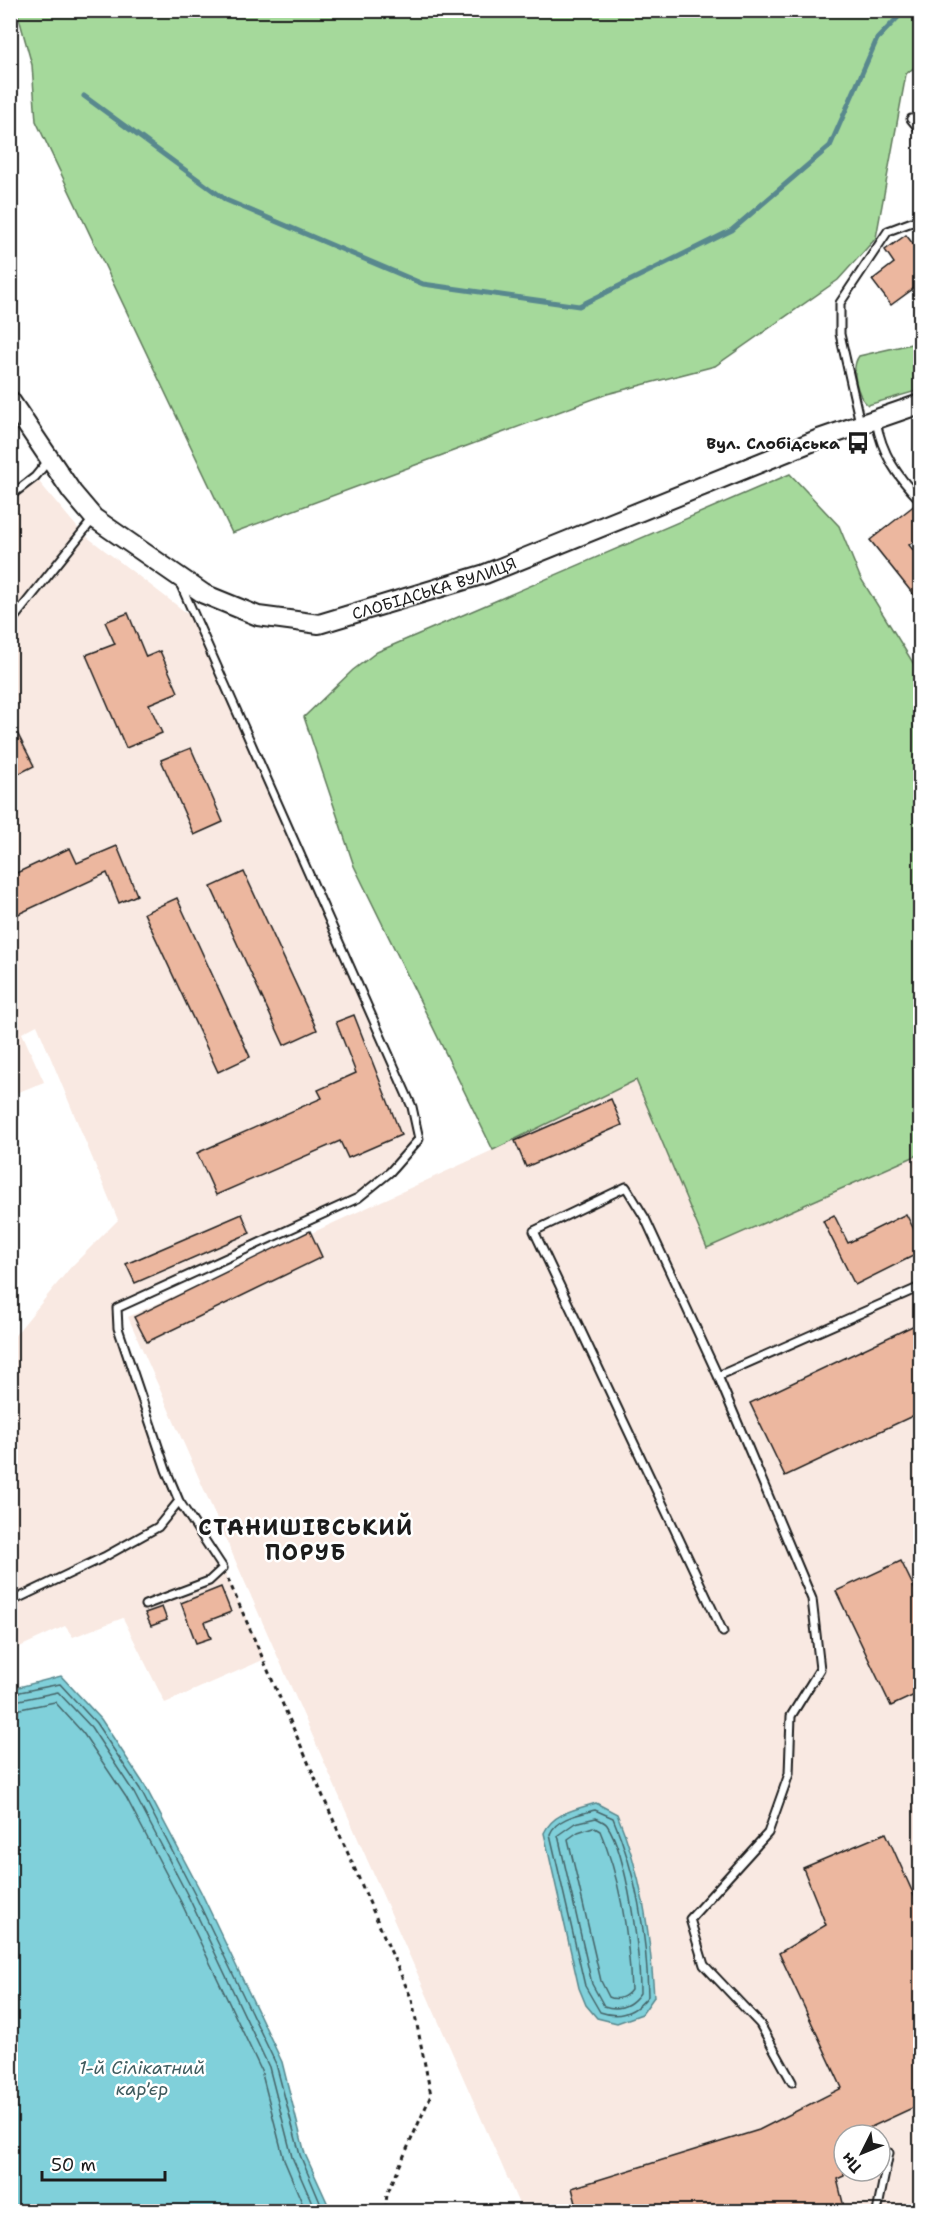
<svg xmlns="http://www.w3.org/2000/svg" width="931" height="2222" viewBox="0 0 931 2222" font-family="'Shantell Sans',sans-serif">
	<rect width="100%" height="100%" fill="#fff"/>
	<filter id="ink" filterUnits="userSpaceOnUse"><feTurbulence type="fractalNoise" baseFrequency=".0167" numOctaves="2"/><feDisplacementMap in="SourceGraphic" scale="12" xChannelSelector="R" yChannelSelector="G"/><feConvolveMatrix kernelMatrix="1 2 1 2 8 2 1 2 1" color-interpolation-filters="sRGB"/></filter>
	<g filter="url(#ink)">
		<!-- built -->
		<path fill="#f9e9e2" fill-rule="evenodd" d="M35,477L82,533L196,620L412,1107L419,1139L358,1198L117,1308L118,1328L179,1501L223,1568L265,1659L165,1703L123,1618L73,1637L65,1626L11,1651V1340L70,1268L118,1220L37,1025L22,1033L44,1082L11,1095L10,496Z
			M636,1080L707,1248L920,1154V2211H522L128,1317L493,1150ZM844,2135H880V2171H844Z"/>
		<!-- green -->
		<path fill="#a5d99b" stroke="#607a5c" stroke-width="1.5" d="M17,11H920V63L906,74L876,238L838,280L715,366L607,394L232,533L36,121L32,65Z
			M920,342V390L868,405C857,397 850,368 859,356Z
			M790,474L839,526L860,577L920,674V1154L707,1248L636,1080L493,1150L354,866L304,717L353,670L377,652Z"/>
		<!-- water -->
		<path fill="#80d0da" stroke="#58888e" stroke-width="1.5" d="M61,1676L101,1719L145,1786L201,1892L282,2062L305,2154L331,2211H11V1689Z
			M596,1803L617,1814C642,1874 650,1932 654,1997L642,2014L617,2023L597,2018L586,2005L579,1988L544,1833C553,1813 576,1809 596,1803Z"/>
		<g fill="none" stroke-linecap="round" stroke-linejoin="round">
			<!-- shore -->
			<path stroke="#446468" stroke-width="1.5" d="M10,1694L60,1684L96,1723L140,1789L195,1895L276,2064L300,2155L324,2212
				M10,1702L58,1692L91,1727L134,1793L189,1898L269,2067L292,2157L316,2212
				M10,1711L55,1702L83,1733L126,1797L181,1902L261,2070L284,2160L306,2212
				M595,1810L613,1818C636,1873 647,1936 648,1996C635,2013 620,2019 600,2012L585,1986L550,1834C556,1818 580,1814 595,1810Z
				M596,1818C600,1820 605,1822 607,1825C628,1856 640,1955 640,1993C631,2006 619,2011 604,2006L592,1984L558,1835L575,1823Z
				M593,1827L600,1831C621,1880 629,1937 631,1990C626,1997 617,2001 609,1997L601,1981L568,1839L578,1832Z"/>
			<!-- stream -->
			<path stroke="#58888e" stroke-width="5" d="M84,96L226,200L423,284L579,306L732,230L830,146L877,39L905,10"/>
		</g>
		<!-- building -->
		<path fill="#ecb79f" stroke="#1c1c1c" stroke-width="1.5" d="M906,235L921,254V283L891,305L872,280L894,263L885,250Z
			M916,504L921,506V536L909,545L921,560V604L870,540Z
			M128,613L146,657L160,651L178,692L149,704L162,733L126,748L86,655L115,644L105,622Z
			M10,719L34,766L10,778Z
			M191,748L223,822L194,835L161,760Z
			M117,846L137,895L119,903L107,873L14,916L10,909V876L70,848L77,863Z
			M244,872L317,1030L284,1045L211,887Z
			M177,898L250,1057L218,1072L144,913Z
			M354,1015L401,1135L348,1158L340,1141L216,1195L197,1153L322,1098L318,1090L356,1073L336,1022Z
			M611,1099L622,1125L526,1167L515,1141Z
			M242,1214L250,1233L135,1283L126,1264Z
			M906,1214L921,1243V1252L855,1285L823,1221L834,1215L848,1243Z
			M310,1231L322,1257L147,1342L134,1317Z
			M921,1322V1412L785,1476L750,1403Z
			M901,1561L921,1602V1692L891,1706L836,1591Z
			M221,1587L231,1612L205,1622L211,1638L196,1643L181,1603Z
			M162,1607L167,1620L151,1626L145,1613Z
			M886,1833L921,1911V2104L854,2135H844V2176L837,2179L845,2211H578L572,2188L759,2130L842,2088L779,1953L826,1925L803,1868Z"/>
		<g fill="none" stroke-linecap="round" stroke-linejoin="round">
			<!-- lane casing -->
			<g stroke="#1c1c1c" stroke-width="11">
				<path id="lane" d="M911,119L920,130
					M876,421C882,454 897,476 920,500
					M860,423L840,334V303L888,231L920,219
					M10,496L35,477L48,461
					M10,623L94,518
					M718,1376L812,1599L820,1669L791,1716L789,1774L768,1833L690,1919L704,1965L760,2024L792,2082
					M10,1602L104,1557L158,1527L179,1501
					M145,1605L209,1581L223,1568L179,1501L166,1470L118,1328L117,1308L358,1198L390,1172L419,1139L412,1107L180,583
					M723,1632L534,1231L626,1187L645,1218L718,1376L920,1287
					M877,2212L889,2153"/>
			</g>
			<!-- secondary casing -->
			<g stroke="#1c1c1c" stroke-width="22">
				<g id="secondary">
					<path id="s1" d="M10,400L72,492L94,518L204,594L258,616L319,624L485,574L819,439L920,404"/>
				</g>
			</g>
			<!-- path -->
			<path stroke="#1c1c1c" stroke-width="3" stroke-dasharray="4.5 4.5" stroke-linecap="butt" d="M228,1579L412,2000L431,2095L387,2194L385,2212"/>
			<!-- lane -->
			<use href="#lane" stroke="#fff" stroke-width="7"/>
			<!-- secondary -->
			<use href="#secondary" stroke="#fff" stroke-width="18"/>
		</g>
	</g>
	<!-- icons -->
	<defs>
		<g id="bus-bare" transform="scale(1.8)"><path d="M-5-6H5V4H4V6H2V4H-2V6H-4V4H-5ZM-3.5-4V0h7V-4ZM-3.5 1.2v1.5H-2V1.2ZM2 1.2v1.5H3.5V1.2Z" fill="#1c1c1c" stroke="#fff" stroke-width="2.5" paint-order="stroke"/></g>
	</defs>
	<g fill-rule="evenodd">
		<use href="#bus-bare" x="858" y="443"/>
	</g>
	<g text-anchor="middle" stroke-width="5" stroke-linejoin="round" paint-order="stroke">
		<!-- poi labels -->
		<g font-size="16" font-weight="bold" fill="#1c1c1c" stroke="#fff" text-anchor="end">
			<text x="840" y="449">Вул. Слобідська</text>
		</g>
		<!-- street labels -->
		<g font-size="16" fill="#1c1c1c" stroke="#fff">
			<text dy="6" stroke="none"><textPath href="#s1" startOffset="519">СЛОБІДСЬКА ВУЛИЦЯ</textPath></text>
		</g>
		<!-- water labels -->
		<g font-size="18" font-style="italic" fill="#3f5b5e" stroke="#fff">
			<text x="142" y="2074">1-й Сілікатний<tspan x="142" dy="21">кар'єр</tspan></text>
		</g>
		<!-- district labels -->
		<g font-size="22" font-weight="bold" letter-spacing="1.5" fill="#1c1c1c" stroke="#fff">
			<text x="306" y="1535">СТАНИШІВСЬКИЙ<tspan x="306" dy="25">ПОРУБ</tspan></text>
		</g>
	</g>
	<!-- margin -->
	<rect width="931" height="2222" fill="none" stroke="#fff" stroke-width="36"/>
	<rect x="18" y="18" width="895" height="2186" fill="none" stroke="#1c1c1c" stroke-width="2" filter="url(#ink)"/>
	<!-- north arrow -->
	<g transform="translate(862 2153) rotate(227)"><circle r="28" fill="#ffffff" stroke="#a4a4a4" stroke-width="1.5"/>
	<path d="M0-4.5L10 22L0 15L-10 22Z" fill="#1c1c1c"/>
	<text y="-9" font-size="16" font-weight="bold" text-anchor="middle" fill="#1c1c1c">Пн</text>
	</g>
	<!-- scale -->
	<path d="M42 2171v9h123v-9" fill="none" stroke="#1c1c1c" stroke-width="3"/>
	<text x="51" y="2171" font-size="18" fill="#1c1c1c" stroke="#ffffff" stroke-width="4.5" paint-order="stroke">50 m</text>
</svg>
